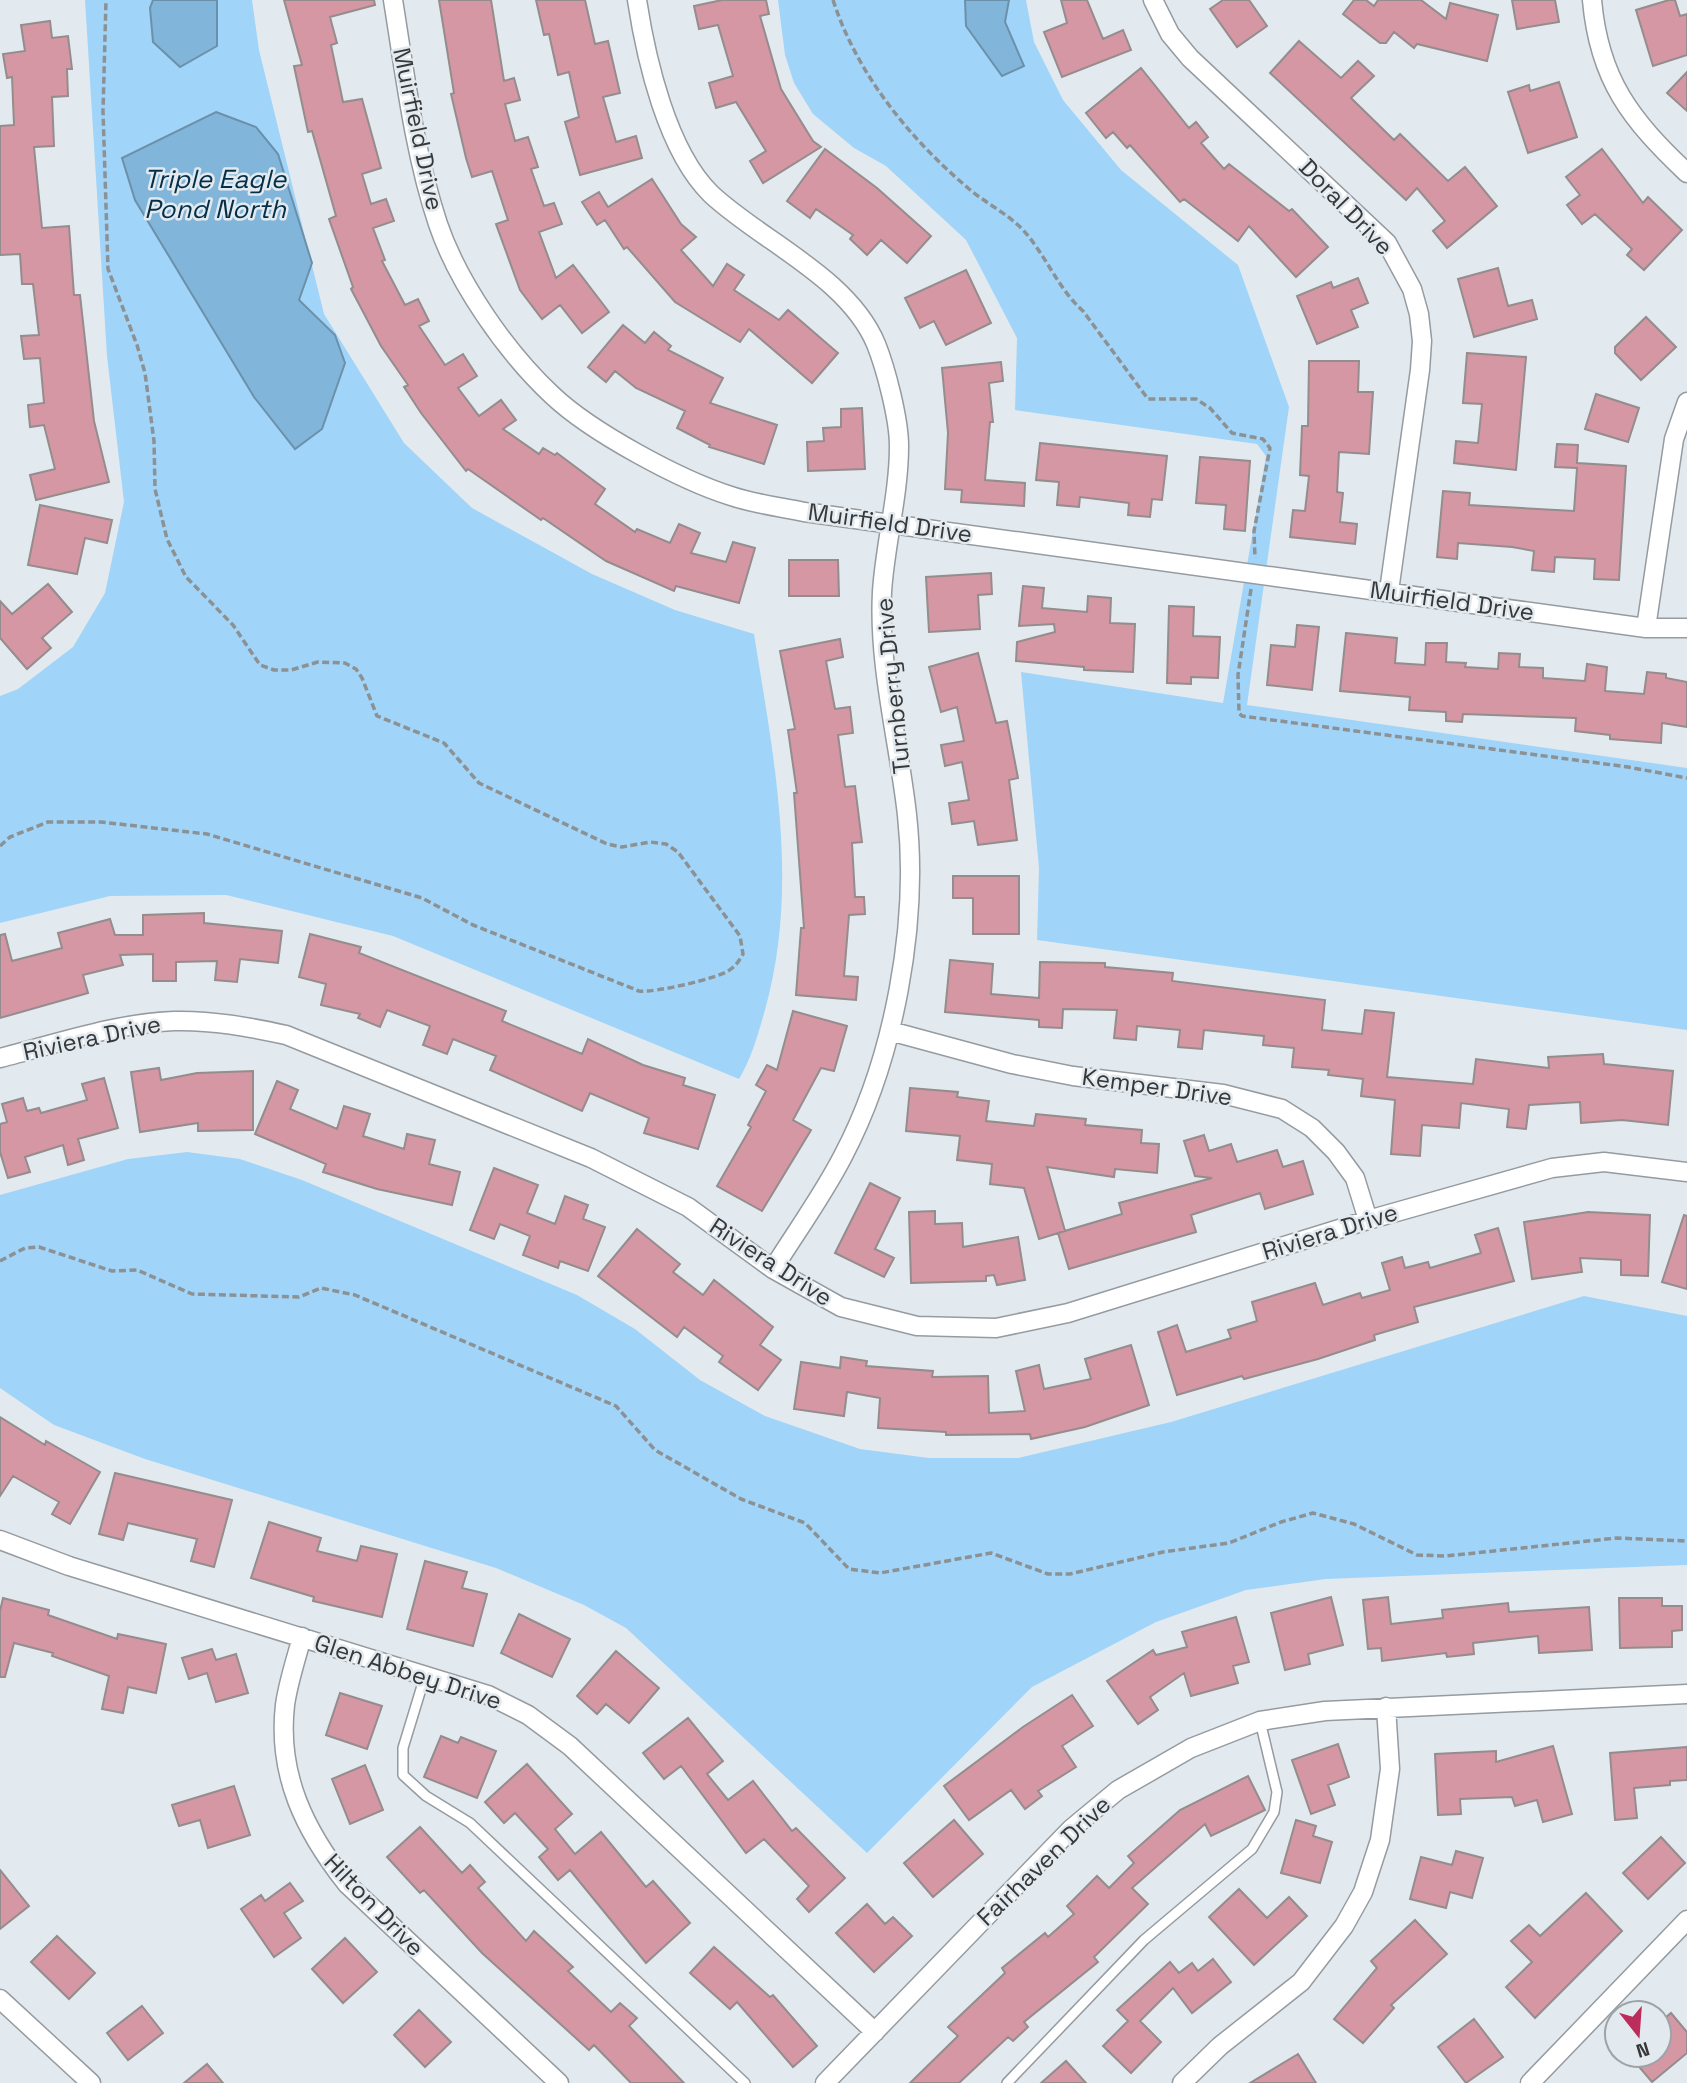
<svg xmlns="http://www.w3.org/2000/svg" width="1687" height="2083" viewBox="0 0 1687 2083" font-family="'Space Grotesk',sans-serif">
	<rect width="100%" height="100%" fill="#e3eaef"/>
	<!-- green -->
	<path fill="#a1d4f9" d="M85,0H252L259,50L324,314L404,443L472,508L592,574L675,610L754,634C774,759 800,885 765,1010C758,1034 752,1057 739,1079L393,936L226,895L110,896L0,923V696L18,689L73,647L105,593L124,502L107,356Z
		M778,0H1026L1034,42L1063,100L1121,170L1238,265L1289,407L1247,705L1687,768V1030L1037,940L1039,868L1021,672L1223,703L1266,456L1257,444L1015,410L1017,338L966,240L886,166L854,148L813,114L794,83L785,55Z
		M187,1152L240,1159L302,1180L577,1295L635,1329L700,1380L765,1416L860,1449L929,1458H1018L1171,1422L1584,1296L1687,1316V1565L1326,1579L1246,1590L1156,1622L1032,1687L867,1853L626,1628L584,1605L496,1568L145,1459L54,1425L0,1388V1195L128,1159Z"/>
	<!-- water -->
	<path fill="#82b5da" stroke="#6b90aa" stroke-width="2" d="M153,0H217V46L180,67L153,42L150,8Z
		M965,0H1009L1005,22L1024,66L1002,76L966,26Z
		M216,112L256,127L278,154L312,263L299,300L335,335L345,363L322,429L295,449L254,397L135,200L122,158Z"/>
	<!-- building -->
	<path fill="#d597a3" stroke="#948c8d" stroke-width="2" d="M284,0H374L375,5L330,17L337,43L331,45L343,102L362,99L381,168L362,174L371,204L386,199L394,221L373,228L385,260L382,261L405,305L418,299L429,321L419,326L445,365L463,354L477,376L458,388L479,416L501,400L516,420L503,429L539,454L543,448L555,455L557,453L605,489L595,504L635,532L637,529L670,543L679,524L700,533L691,553L726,562L733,542L755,548L739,603L676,586L674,591L606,561L543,518L541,520L468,469L466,471L421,413L404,387L408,385L381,346L351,289L353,287L329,219L336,216L312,131L308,132L294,66L302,65Z
		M439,0H491L504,81L514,78L520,100L505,104L515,141L528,137L538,167L531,169L544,206L554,203L562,224L539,232L556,278L573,265L609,312L582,333L560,305L542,319L520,290L496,224L508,220L492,171L472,177L466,158L451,94L454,93Z
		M536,0H585L595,44L608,41L620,93L603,97L616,142L636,136L642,158L580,175L565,122L579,117L569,72L558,75L549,34L544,35Z
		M722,0H766L769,14L760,16L781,89L813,141L821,147L763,183L750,161L766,151L736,102L716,108L709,83L733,76L718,25L699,29L694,6Z
		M1061,0H1087L1103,39L1123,30L1131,50L1062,77L1044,32L1067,23Z
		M1223,0H1249L1267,26L1237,47L1210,9Z
		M1354,0H1366L1374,6L1378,0H1421L1446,19L1450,3L1498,15L1487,61L1417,44L1414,48L1394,32L1386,43H1380L1343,14Z
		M1512,0H1555L1559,22L1517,29Z
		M1669,0H1675L1680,16L1687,14V55L1653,66L1636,10Z
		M50,21L52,38L68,36L72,69H67L68,96L52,97L54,146L34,147L42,228L69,226L74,295H80L94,421L109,482L36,500L30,475L55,469L44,425L30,427L28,405L44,403L40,358L24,359L21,336L39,335L33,284H22L20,254L0,255V126L14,125L12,77L7,78L3,54L25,51L21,25Z
		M1299,41L1341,78L1358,61L1374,76L1351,98L1394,140L1400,134L1448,181L1465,167L1497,206L1447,248L1433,231L1445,221L1417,188L1406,200L1270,73Z
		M1141,68L1189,128L1196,122L1208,137L1201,143L1224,169L1229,164L1289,211L1292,209L1328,247L1296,277L1249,226L1238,241L1184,199L1180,202L1130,145L1127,148L1113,132L1106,138L1086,113Z
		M1687,72V111L1667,93Z
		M1559,82L1577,137L1528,153L1508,92L1529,85L1530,91Z
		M825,149L877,188L931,236L907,263L881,240L867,255L850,239L853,235L816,209L810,218L787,201Z
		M1602,149L1643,203L1648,197L1682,230L1644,270L1627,255L1632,249L1595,214L1582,224L1567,205L1580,195L1566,177Z
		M652,179L681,224L696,237L681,250L713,286L727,264L744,275L734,290L779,320L788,310L838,353L812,383L749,329L740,342L675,302L627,247L624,249L605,220L597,225L582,202L599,192L608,207Z
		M1498,268L1508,306L1532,300L1537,319L1474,337L1458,279Z
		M966,270L991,323L946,345L934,321L920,328L905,298Z
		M1358,278L1368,303L1351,310L1358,327L1317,344L1297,296L1331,282L1333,288Z
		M1646,317L1676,347L1641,380L1615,353V347Z
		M623,325L645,343L654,332L671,346L668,350L723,378L710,403L777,425L764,464L709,447L710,445L677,428L685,411L636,388L615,371L606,382L588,367Z
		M1467,353L1526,357L1516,470L1454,463L1456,441L1478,443L1482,404L1463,403Z
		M1309,361H1359L1358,392H1373L1369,454L1339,452L1337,492L1343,493L1340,522L1357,524L1355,544L1290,537L1293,510L1305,511L1309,476L1300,475L1302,426H1308Z
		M1001,362L1003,381L989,383L993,422H990L985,480L1025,483L1024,506L961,502L962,490L945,489L948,433L942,368Z
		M1596,394L1639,408L1628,442L1585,429Z
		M862,408L865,469L808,471L807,442L824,441L823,428L841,427V409Z
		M1040,443L1167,456L1162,500L1152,499L1150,517L1128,515L1129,503L1080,497L1079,507L1057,505L1059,482L1036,480Z
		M1557,444L1578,445L1577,463L1626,466L1619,580L1594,579L1595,559L1555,557L1554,572L1532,570L1534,551L1512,547L1458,543L1457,559L1437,557L1443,491L1470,493L1469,505L1574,511L1577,468L1555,467Z
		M1200,457L1250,461L1245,531L1224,529L1226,505L1196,503Z
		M40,505L112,520L107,543L85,538L77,574L28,565Z
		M789,560H838L839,596H789Z
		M991,573L992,594L978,595L980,629L929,632L926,577Z
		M48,584L72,612L42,638L51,648L27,669L0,638V601L12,614Z
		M1023,586L1044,588L1042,608L1087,612L1088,596L1111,598L1110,623L1135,624L1133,672L1084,670V667L1016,661L1017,642L1055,632L1054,624L1019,626Z
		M1169,606L1194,607L1193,636L1220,637L1218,678L1191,677V684L1167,683Z
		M1297,625L1319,627L1312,690L1267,685L1271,645L1295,647Z
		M1346,633L1397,638L1395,663L1425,665L1426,643H1447L1446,662L1466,663L1465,667L1498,669L1499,653L1520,654L1519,667L1543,668V678L1585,681L1587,664L1607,667L1605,691L1644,694L1647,672L1666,674V678L1687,682V727L1662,723L1661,743L1610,739V735L1575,731L1576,718L1463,714L1462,722L1446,721V712L1409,710L1410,697L1340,691Z
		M840,639L843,657L826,661L835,709L850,707L853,733L838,735L845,787L855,786L862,842L852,843L855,897H864L865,914L849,915L844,976L858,977L856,1000L796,995L801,928H804L794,793H797L788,730L795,729L780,651Z
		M978,653L996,723L1007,721L1018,778L1009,780L1017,840L978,845L974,821L952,824L949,803L969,800L962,762L945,766L941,745L964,741L957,707L941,712L929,667Z
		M953,876H1019V934H973V898H953Z
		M204,913V923L282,931L278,963L240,959L237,982L215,980L217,961L176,962V981H153V954L120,955L123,965L83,975L88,993L0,1018V935L5,934L12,961L62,948L58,933L110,919L115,935H143V915Z
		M310,934L361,947L359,953L506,1011L502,1021L582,1054L588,1039L643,1065L685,1078L683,1085L715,1095L698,1149L644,1133L649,1118L590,1093L582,1111L490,1070L496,1056L453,1039L447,1054L423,1045L430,1026L387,1010L380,1027L358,1018L360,1014L321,1005L326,984L299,977Z
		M950,960L993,964L991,994L1039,998L1040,962L1105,963V967L1173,973L1172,981L1325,1000L1322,1030L1362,1034L1365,1010L1394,1013L1387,1077L1473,1084L1476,1059L1549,1068L1548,1057L1603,1054L1604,1064L1673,1071L1668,1125L1622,1120L1581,1123L1580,1102L1529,1105L1526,1129L1507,1127L1509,1109L1461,1103L1459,1128L1422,1125L1420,1156L1391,1154L1395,1100L1361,1096L1363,1079L1328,1075L1329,1070L1292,1067L1294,1048L1263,1045L1264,1036L1204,1030L1202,1049L1178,1047L1180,1030L1137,1026L1136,1040L1114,1038L1117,1010L1063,1009L1062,1028L1039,1027V1020L945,1012Z
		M793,1011L847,1026L834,1071L821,1068L793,1120L811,1130L762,1211L717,1186L751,1127L748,1125L766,1091L756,1085L767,1065L777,1070Z
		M159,1068L161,1080L197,1073L253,1071V1130L198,1131V1123L140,1132L131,1072Z
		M104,1078L118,1128L78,1139L84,1160L68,1165L63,1145L25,1157L30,1172L8,1178L0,1152V1124L7,1122L2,1104L23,1098L27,1111L39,1108L41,1113L87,1100L82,1084Z
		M277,1081L298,1090L290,1109L337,1129L344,1106L370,1114L363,1136L404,1149L407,1134L435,1140L429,1164L460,1172L452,1205L377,1189L323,1172L326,1164L255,1134Z
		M910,1088L958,1092L957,1097L989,1101L986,1121L1034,1126L1036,1114L1086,1119L1085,1125L1142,1130L1141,1143L1159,1144L1157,1173L1115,1169L1114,1177L1047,1167L1065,1231L1039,1239L1024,1188L990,1184L992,1164L957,1160L960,1136L906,1131Z
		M1204,1135L1209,1151L1231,1144L1237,1162L1277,1150L1283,1167L1303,1161L1313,1194L1265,1209L1260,1193L1191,1215L1196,1232L1069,1269L1058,1233L1122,1214L1119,1203L1212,1178L1195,1176L1184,1141Z
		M494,1168L538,1185L527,1213L555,1224L565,1196L588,1205L583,1219L605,1227L588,1271L560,1261L558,1268L523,1255L530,1236L500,1224L494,1239L470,1230Z
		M870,1183L900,1198L875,1249L894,1258L884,1277L835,1253Z
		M935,1211V1224L962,1223L963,1247L1018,1237L1025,1280L997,1285L994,1275L986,1276V1281L911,1283L909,1212Z
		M1588,1212L1650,1215L1648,1276L1621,1275V1260L1580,1258L1582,1272L1532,1279L1524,1222Z
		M1684,1215L1687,1216V1289L1662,1282Z
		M1498,1228L1514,1281L1414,1307L1418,1322L1374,1335L1375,1340L1318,1359L1244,1379L1242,1376L1177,1395L1158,1332L1177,1325L1186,1352L1231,1338L1228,1330L1257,1321L1252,1302L1315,1283L1323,1305L1360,1293L1362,1298L1390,1290L1382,1263L1402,1257L1405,1268L1428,1262L1430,1268L1481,1253L1475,1235Z
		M637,1229L680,1264L673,1272L703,1295L714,1280L773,1327L760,1345L781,1360L758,1390L719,1362L723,1356L684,1327L677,1337L598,1276Z
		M1131,1345L1149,1405L1085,1427L1031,1439L1030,1434L946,1435V1432L878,1428L880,1398L847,1392L844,1416L794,1409L801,1362L840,1368L841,1357L867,1361L866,1366L933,1371L932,1377L988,1376L989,1413L1025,1411L1016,1371L1039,1365L1044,1389L1091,1379L1085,1359Z
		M0,1417L45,1445L46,1441L100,1472L70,1524L52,1514L59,1502L13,1476L0,1496Z
		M115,1473L232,1500L214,1567L191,1561L197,1539L128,1523L123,1540L99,1534Z
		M269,1522L321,1538L317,1551L357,1561L361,1546L397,1554L382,1617L313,1601L314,1597L251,1578Z
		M425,1561L467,1572L462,1588L487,1594L473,1646L407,1629Z
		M1331,1597L1343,1645L1308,1654L1310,1664L1285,1670L1271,1613Z
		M1388,1597L1391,1624L1443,1618L1442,1610L1508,1603L1509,1612L1589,1607L1592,1650L1539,1653L1538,1636L1473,1643L1474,1654L1447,1657L1446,1653L1382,1661L1381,1648L1368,1649L1363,1600Z
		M3,1598L49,1610L48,1615L117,1639L118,1634L166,1644L156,1693L128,1687L123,1713L102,1709L109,1676L52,1656L53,1653L14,1643L5,1677H0V1611Z
		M1619,1598H1662V1606H1682V1630L1672,1631V1647L1620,1648Z
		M519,1614L570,1639L552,1677L501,1653Z
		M1236,1617L1249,1662L1233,1666L1238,1683L1191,1696L1184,1673L1150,1697L1158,1710L1138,1724L1107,1681L1153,1650L1156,1655L1187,1647L1182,1632Z
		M212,1649L216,1660L236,1654L248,1693L216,1702L207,1673L189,1679L182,1658Z
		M616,1651L659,1688L629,1723L606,1704L597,1714L577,1696Z
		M340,1693L382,1706L367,1749L326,1735Z
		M1072,1695L1093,1726L1062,1746L1076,1767L1038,1791L1042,1796L1025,1809L1011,1790L969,1820L944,1786L1023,1727Z
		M688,1718L723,1761L707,1774L728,1800L753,1781L792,1831L796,1828L845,1878L809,1912L797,1899L809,1886L764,1839L746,1853L681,1766L664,1779L643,1753Z
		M441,1736L458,1743L461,1737L496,1751L477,1798L424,1777Z
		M1338,1744L1349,1777L1328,1785L1335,1805L1311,1814L1292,1760Z
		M1553,1746L1572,1814L1543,1822L1537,1800L1515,1806L1512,1797L1460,1799L1461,1814L1438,1815L1435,1754L1496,1751V1762Z
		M1687,1747V1780L1670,1781V1785L1634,1788L1637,1818L1615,1820L1610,1753Z
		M527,1764L572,1814L555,1829L575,1854L601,1832L646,1887L653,1881L690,1923L646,1963L570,1870L558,1880L539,1857L548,1849L515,1813L504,1823L485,1802Z
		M365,1765L383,1810L350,1824L332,1779Z
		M1248,1776L1265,1810L1211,1836L1205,1824L1132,1888L1148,1904L1094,1957L1098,1962L1024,2022L1028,2027L1013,2041L1008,2037L959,2083H910L958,2036L948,2027L1005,1973L1002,1968L1045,1933L1048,1937L1074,1914L1067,1906L1097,1876L1109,1888L1134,1863L1128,1856L1180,1810Z
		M234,1786L250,1835L208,1848L200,1820L179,1826L172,1805Z
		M954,1820L983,1854L933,1897L904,1863Z
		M1296,1820L1316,1826L1313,1836L1332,1842L1320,1883L1281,1873Z
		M420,1827L462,1873L470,1865L485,1882L478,1888L526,1941L534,1931L573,1967L568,1971L611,2012L620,2003L637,2018L629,2026L684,2083H631L594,2045L589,2050L482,1953L424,1890L420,1893L387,1857Z
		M1661,1837L1685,1863L1648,1899L1623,1873Z
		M1456,1851L1483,1858L1472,1898L1450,1892L1446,1908L1410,1899L1421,1857L1452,1865Z
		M0,1870L29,1906L0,1929Z
		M290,1883L303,1901L284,1913L301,1938L274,1957L241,1909L261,1895L265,1901Z
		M1239,1889L1267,1918L1289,1897L1307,1916L1254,1965L1209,1917Z
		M1586,1893L1622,1931L1535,2018L1506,1987L1532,1962L1511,1941L1529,1925L1540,1936Z
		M867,1904L885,1924L893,1917L912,1936L874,1972L836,1933Z
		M1415,1920L1447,1954L1391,2005L1394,2008L1363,2043L1334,2019L1377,1968L1371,1961Z
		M57,1936L95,1973L69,1999L31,1962Z
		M345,1938L377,1972L343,2003L312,1969Z
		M714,1947L770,1997L773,1995L817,2046L793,2067L737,2002L730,2009L690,1973Z
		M1213,1959L1231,1982L1192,2013L1173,1988L1140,2021L1161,2042L1131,2073L1103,2046L1128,2021L1117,2010L1170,1962L1179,1973L1192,1963L1198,1971Z
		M142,2006L163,2033L128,2060L107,2033Z
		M419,2010L451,2042L425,2067L394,2035Z
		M1671,2013L1687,2032V2053L1652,2082L1629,2055H1659V2023Z
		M1474,2019L1503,2057L1466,2083L1438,2047Z
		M1298,2054L1316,2083H1250Z
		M1066,2061L1086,2083H1041Z
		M207,2064L223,2083H184Z"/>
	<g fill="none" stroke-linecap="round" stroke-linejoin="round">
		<!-- service casing -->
		<g stroke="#959ba0" stroke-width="12">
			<path id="service" d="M425,1676L403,1748V1775L426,1796L470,1823L745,2083
				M1007,2083L1144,1940L1252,1849L1274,1812L1277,1792L1260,1721"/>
		</g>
		<!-- minor casing -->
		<g stroke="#959ba0" stroke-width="21">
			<path id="minor" d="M393,0C405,74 414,152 438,224C458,283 506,352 552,395C591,432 680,480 731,496C755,504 780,507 804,512L1646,628H1687
				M637,0C646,59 667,151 711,194C761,241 848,277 876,344C886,369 899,419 899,446C899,495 885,544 882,592C878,666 899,742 907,815C919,924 894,1059 843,1156C823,1195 796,1232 773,1269
				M1153,0L1170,34L1190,58L1387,243L1412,289L1419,314L1422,341L1420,370L1389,591
				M1592,0C1599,80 1631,120 1687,173
				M1646,628L1674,439L1687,402
				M890,1031L1012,1064L1073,1076L1223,1094L1282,1109L1312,1128L1336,1152L1355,1178L1368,1220
				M0,1058C56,1044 116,1023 174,1021C212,1020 249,1027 286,1035L591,1158L688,1207L773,1269L841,1307L917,1326L996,1328L1068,1313L1368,1220L1552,1168L1604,1162L1687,1172
				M0,1540L69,1566L488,1695L528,1715L570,1746L875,2032
				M302,1637C296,1659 288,1683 285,1705C277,1775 305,1831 347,1884L559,2083
				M0,1999L91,2083
				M825,2083L1071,1829L1118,1790L1191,1748L1260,1721L1325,1711L1687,1694
				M1182,2083L1220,2046L1301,1982L1344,1926L1363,1892L1380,1840L1390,1769L1386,1707
				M1530,2083L1687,1920"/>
		</g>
		<!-- path -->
		<path stroke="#8c9194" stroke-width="3.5" stroke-dasharray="7 3.5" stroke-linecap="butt" d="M833,0C857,74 909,138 968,188C985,203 1007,213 1023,230C1046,255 1058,289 1083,311L1148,399H1196L1210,408L1232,433L1263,439L1270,448L1254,531L1255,558
			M1251,589L1238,675L1239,713L1242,716L1628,767L1687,778
			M0,846L10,837L48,822H101L207,834L422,898L473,925L639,991C654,993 715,979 728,971C735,967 739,961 743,954L740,936L678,852L666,844L650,842L622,847L607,844L479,783L444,743L377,716L362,678L356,669L345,663L318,662L291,670H274L260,665L233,625L186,577L167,539L155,489L154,441L145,373L137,345L108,269L103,111L106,0
			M0,1261L25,1248L39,1247L112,1271L137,1270L192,1294L299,1297L321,1288L355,1295L616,1406L655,1450L741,1499L805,1523L849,1569L880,1573L991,1553L1048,1574H1070L1163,1552L1229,1543L1281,1522L1313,1513L1354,1524L1417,1555L1446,1556L1617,1538L1687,1541"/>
		<!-- service -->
		<use href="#service" stroke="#fff" stroke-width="9"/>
		<!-- minor -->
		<use href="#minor" stroke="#fff" stroke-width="18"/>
	</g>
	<g text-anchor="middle" stroke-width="5" stroke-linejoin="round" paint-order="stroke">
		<!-- street labels -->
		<g font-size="24" fill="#36383a" stroke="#e3eaef">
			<text transform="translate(418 129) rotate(78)" y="8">Muirfield Drive</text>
			<text transform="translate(1346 207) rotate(46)" y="8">Doral Drive</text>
			<text transform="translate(890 523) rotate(8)" y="8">Muirfield Drive</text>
			<text transform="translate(1452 601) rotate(8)" y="8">Muirfield Drive</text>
			<text transform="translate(893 686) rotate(-96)" y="8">Turnberry Drive</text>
			<text transform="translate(92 1038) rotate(-12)" y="8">Riviera Drive</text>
			<text transform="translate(1157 1087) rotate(8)" y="8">Kemper Drive</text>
			<text transform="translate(1330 1232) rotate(-17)" y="8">Riviera Drive</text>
			<text transform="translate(771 1262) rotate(33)" y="8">Riviera Drive</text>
			<text transform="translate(408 1672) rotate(18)" y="8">Glen Abbey Drive</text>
			<text transform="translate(1044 1861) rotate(-44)" y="8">Fairhaven Drive</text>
			<text transform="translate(374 1905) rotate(46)" y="8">Hilton Drive</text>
		</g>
		<!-- water labels -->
		<g font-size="26" font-style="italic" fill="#042f48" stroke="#e3eaef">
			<text x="215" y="188">Triple Eagle<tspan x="215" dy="30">Pond North</tspan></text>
		</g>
	</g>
	<!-- north arrow -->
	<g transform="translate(1638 2034) rotate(163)"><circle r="33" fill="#e3eaef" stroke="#9ea3a7" stroke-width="2"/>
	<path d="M0-5L12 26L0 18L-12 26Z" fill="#bc2d5c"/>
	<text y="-10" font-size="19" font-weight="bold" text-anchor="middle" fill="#36383a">N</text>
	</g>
</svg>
